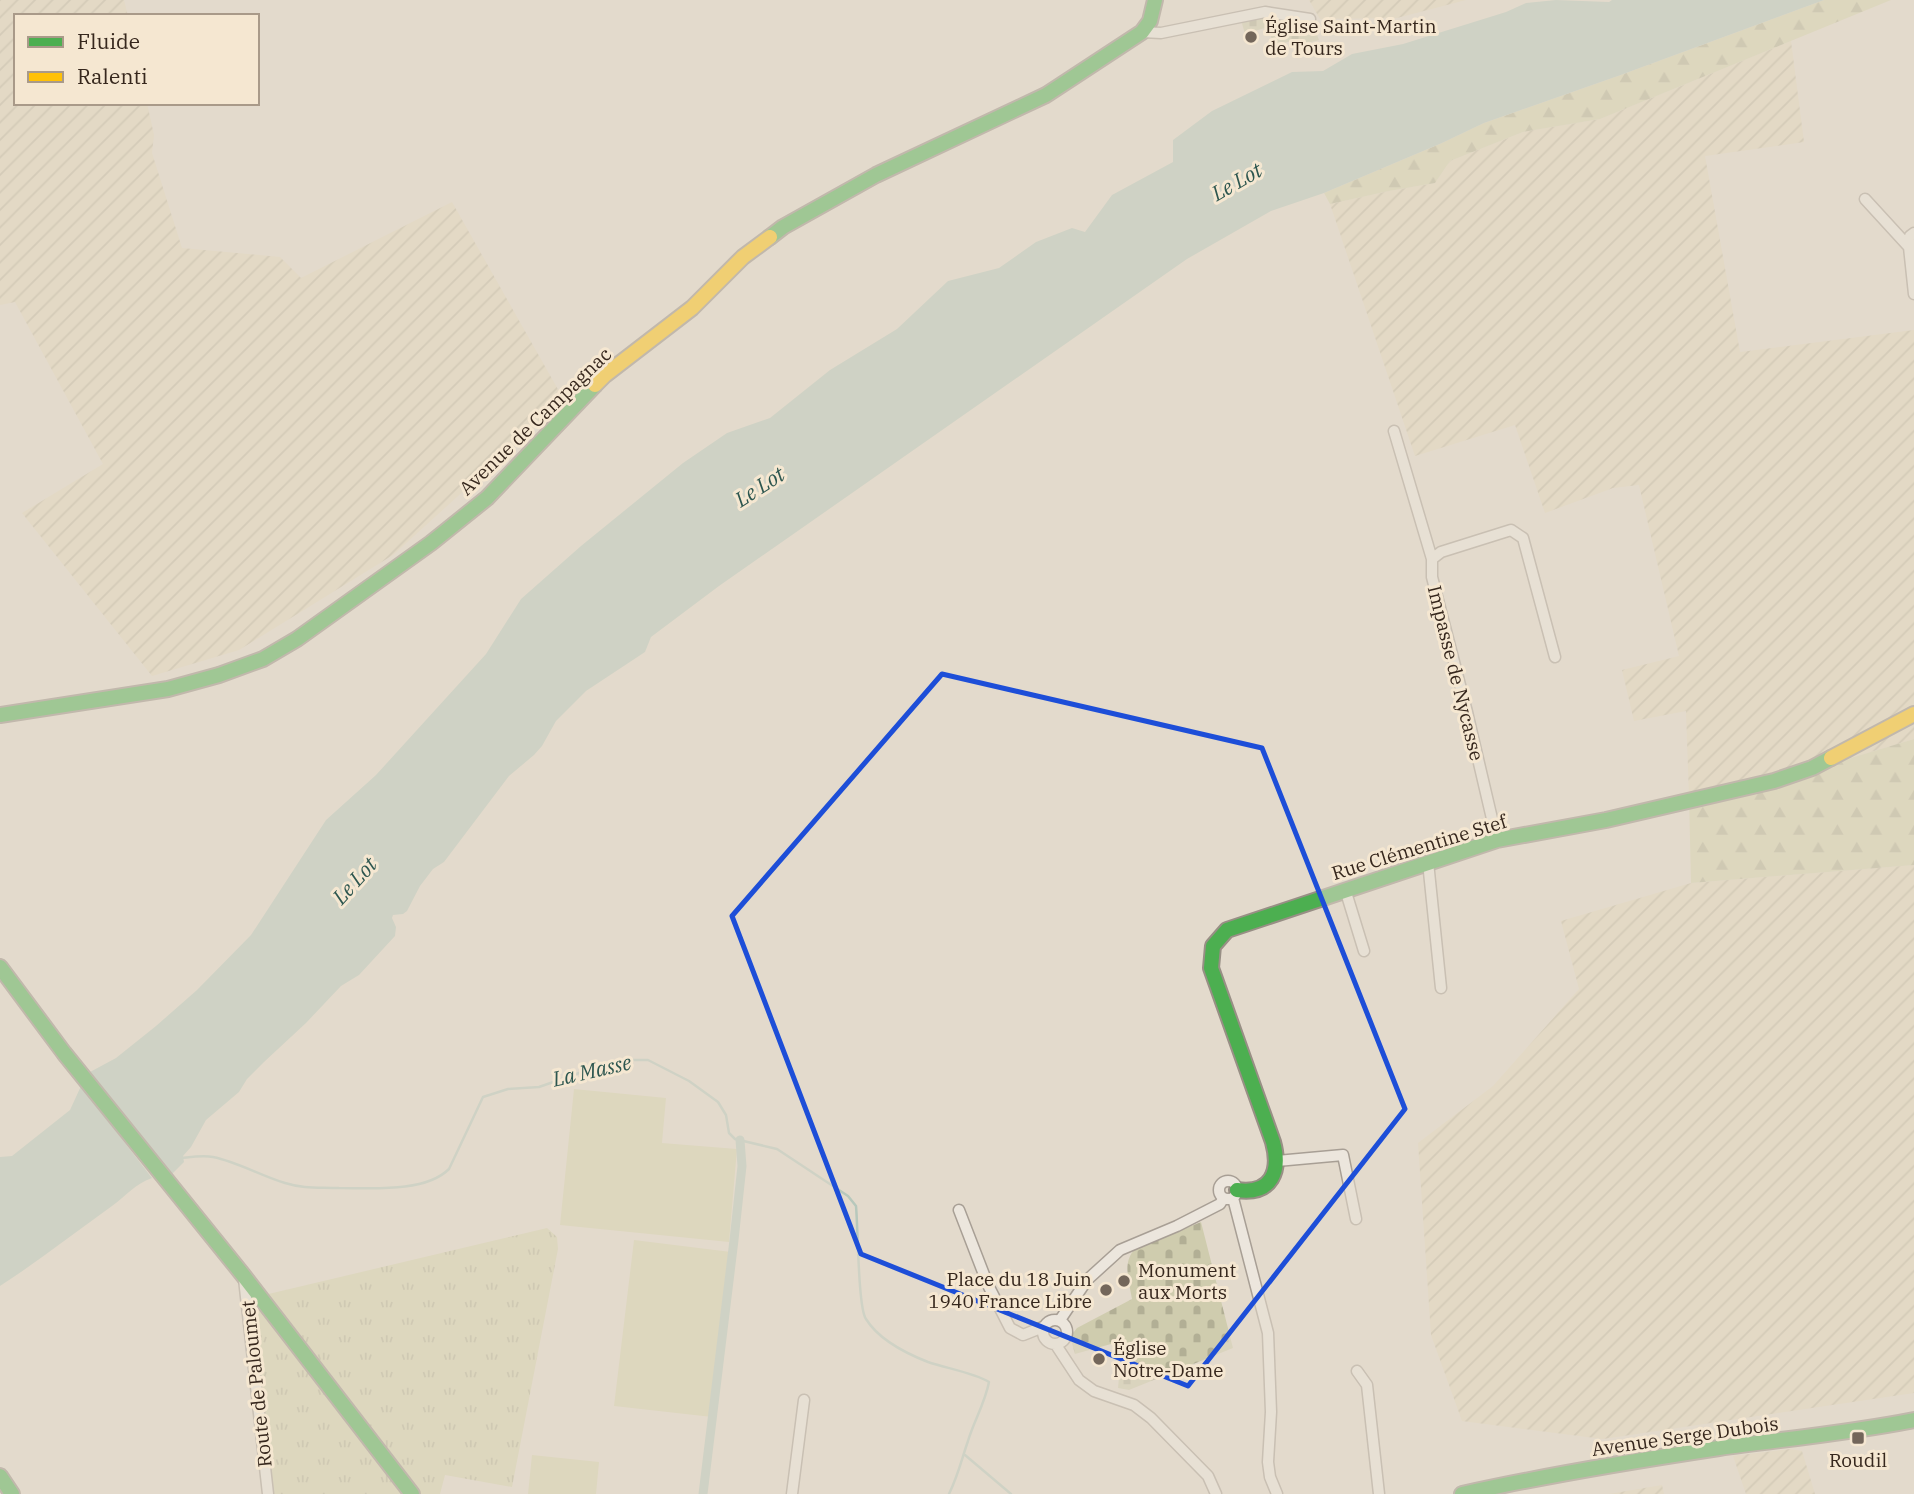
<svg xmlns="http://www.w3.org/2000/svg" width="1914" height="1494" viewBox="0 0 1914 1494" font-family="'IBM Plex Serif',serif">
	<defs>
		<pattern id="farmland-furrows" width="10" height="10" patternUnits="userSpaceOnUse" patternTransform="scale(1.75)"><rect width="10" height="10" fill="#e2d7bc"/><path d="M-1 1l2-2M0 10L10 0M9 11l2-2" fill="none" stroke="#c2b9a1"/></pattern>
		<pattern id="grass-tufts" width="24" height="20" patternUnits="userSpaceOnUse" patternTransform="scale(1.75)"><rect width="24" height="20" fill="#d5d2ae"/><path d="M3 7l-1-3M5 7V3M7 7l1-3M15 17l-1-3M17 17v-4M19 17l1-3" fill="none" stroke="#b7b495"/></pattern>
		<pattern id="forest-firs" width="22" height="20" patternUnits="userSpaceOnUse" patternTransform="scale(1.75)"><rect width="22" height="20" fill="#d5d2ae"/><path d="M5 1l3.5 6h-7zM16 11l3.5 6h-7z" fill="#b7b495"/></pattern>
		<pattern id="cemetery-stones" width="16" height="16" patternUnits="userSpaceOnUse" patternTransform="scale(1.75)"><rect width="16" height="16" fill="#cfccae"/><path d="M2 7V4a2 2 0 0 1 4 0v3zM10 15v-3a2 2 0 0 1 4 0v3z" fill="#b2af95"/></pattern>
	</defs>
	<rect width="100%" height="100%" fill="#e3dacc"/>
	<!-- farmland -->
	<path fill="url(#farmland-furrows)" d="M0,0H124L128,16H16V103H147L154,135L152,153L182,248L280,257L301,278L452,202L564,400L393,555L239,650L152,676L22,513L103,464L15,302L0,305Z
		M1309,0H1466L1397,18L1320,19Z
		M1791,41L1804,142L1705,156L1740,352L1914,330V739L1781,779L1689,797L1686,711L1634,721L1622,670L1679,656L1639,485L1613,488L1545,513L1515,425L1415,456L1330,204L1389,191L1435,183L1450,161L1523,132L1600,119Z
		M1914,865V1393L1603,1439L1462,1421L1431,1335L1418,1143L1493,1086L1579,989L1561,921L1691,883Z
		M1790,1449L1802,1451L1815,1494H1746L1733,1456Z
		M1662,1485L1664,1494H1609Z"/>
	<!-- grass -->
	<path fill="url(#grass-tufts)" d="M547,1228L557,1237L558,1249L512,1487L445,1475L440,1494H412L260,1296Z
		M251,1298L297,1352L406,1494H273Z"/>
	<!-- forest -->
	<path fill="url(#forest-firs)" d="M1824,0H1891L1600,119L1523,132L1450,161L1435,183L1389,191L1330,204L1324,193L1442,143L1484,123L1618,76Z
		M1914,739V865L1691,883L1689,797L1781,779Z"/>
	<!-- cemetery -->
	<path fill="url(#cemetery-stones)" d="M1266,14L1310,25L1311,30L1315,29L1319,40L1300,45L1298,39L1274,46L1268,27L1245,34L1241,20Z
		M1201,1222L1233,1348L1129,1390L1118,1388L1121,1354L1117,1346L1111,1344L1075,1354L1070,1337L1077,1328L1132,1299C1129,1281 1122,1262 1135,1249Z"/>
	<!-- pitch -->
	<path fill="#d5d2ae" d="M574,1089L666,1098L662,1143L737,1149L729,1242L560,1225Z
		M634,1240L731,1252L712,1417L614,1406Z
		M532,1455L599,1462L596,1494H528Z"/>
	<!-- water -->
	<path fill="#b7c8bc" d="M1556,0L1609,2L1612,0H1824L1618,76L1484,123L1442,143L1324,193L1271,211L1187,259L719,586L651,637L645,652L586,691L556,721L542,746L534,755L509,776L444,862L433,869L420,886L407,911L403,914L393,915L392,918L396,927L395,936L359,975L341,986L306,1023L264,1062L247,1079L239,1092L206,1120L191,1147L183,1156L184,1162L168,1178L90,1072L116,1058L156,1026L197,990L251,935L326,820L376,775L486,654L521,599L581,546L683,463L727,433L770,418L830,370L897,329L948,281L999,268L1036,242L1072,228L1085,232L1112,195L1173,162V140L1212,111L1292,72L1323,71L1352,54L1403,44L1506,12L1526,3Z
		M81,1086L152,1178C135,1184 126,1196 112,1206C74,1233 39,1261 0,1286V1157L12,1156L70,1110Z"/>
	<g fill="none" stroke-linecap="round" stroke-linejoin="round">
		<!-- stream -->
		<path stroke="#b7c8bc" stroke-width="2.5" d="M181,1158C191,1157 203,1155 213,1157C238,1162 261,1176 285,1183C304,1189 320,1187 339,1188C370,1188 425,1193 449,1169L483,1097L508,1089L539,1087L602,1065L629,1060H648L689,1081L718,1102L726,1115L729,1133L735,1139L777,1149L848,1196L856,1206C858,1227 858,1308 866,1319C879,1340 905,1353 928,1362C945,1368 975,1373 989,1382C985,1403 974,1421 968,1441C961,1461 959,1473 949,1494
			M965,1455L1011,1494"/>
		<!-- canal -->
		<path stroke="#b7c8bc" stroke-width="9" d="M703,1494L734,1240L742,1166L740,1140"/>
		<!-- street casing -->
		<g stroke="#a89f95" stroke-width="13">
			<path id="street" d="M1142,32L1161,33L1265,12L1310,19
				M1865,199L1909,247
				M1914,233L1910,236L1909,247L1914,294
				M1394,431L1432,559
				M1497,840L1467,712L1432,577V559L1441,552L1511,530L1523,538L1555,657
				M1428,862L1441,988
				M1345,889L1364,951
				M1277,1161L1343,1155L1356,1219
				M1219 1190a9 9 0 1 1 18 0a9 9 0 1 1-18 0Z
				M1233,1198L1268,1333L1271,1412L1268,1462L1270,1477L1277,1494
				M959,1210L988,1285L1010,1328L1023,1335L1043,1327
				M244,1279L268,1494
				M1043 1332a12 12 0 1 1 24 0a12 12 0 1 1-24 0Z
				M1060,1320L1087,1280L1120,1250L1177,1226L1220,1204L1223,1199
				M1056,1345L1079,1380L1094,1391L1134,1405L1151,1418L1208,1476L1216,1494
				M1357,1371L1367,1385L1379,1494
				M792,1494L804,1400"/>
		</g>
		<!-- fast casing -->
		<g stroke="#988f85" stroke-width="18">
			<path id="fast" d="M770,237L783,227L876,175L1046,95L1142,32L1150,21L1155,0
				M0,715L168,689L219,675L263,659L297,639L431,543L487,498L595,385
				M0,967L64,1053L243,1275L412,1494
				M1237,1190C1272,1195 1281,1171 1273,1142L1211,968L1213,946L1227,930L1497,840L1606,820L1774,781L1812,768L1831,758
				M0,1476L12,1494
				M1462,1494C1547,1475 1633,1461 1719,1448C1784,1439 1849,1433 1914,1420"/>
		</g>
		<!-- slow casing -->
		<g stroke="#988f85" stroke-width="18">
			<path id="slow" d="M595,385L605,375L692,308L743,257L770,237
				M1831,758L1914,714"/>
		</g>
		<!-- street -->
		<use href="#street" stroke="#ece6dd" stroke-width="10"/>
		<!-- fast -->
		<use href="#fast" stroke="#4caf50" stroke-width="14"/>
		<!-- slow -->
		<use href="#slow" stroke="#ffc107" stroke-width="14"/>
	</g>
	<!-- marked area -->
	<path d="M0 0H1914V1494H0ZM942,674L1262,748L1405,1109L1188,1386L861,1254L732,916Z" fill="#e3dacc" fill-opacity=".55" fill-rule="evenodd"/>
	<path fill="none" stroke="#1d4ed8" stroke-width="5" stroke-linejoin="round" d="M942,674L1262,748L1405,1109L1188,1386L861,1254L732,916Z"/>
	<!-- markers -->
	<g fill="#73665a" stroke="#f5e7d1" stroke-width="2.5">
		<circle cx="1251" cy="37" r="7"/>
		<circle cx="1124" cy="1281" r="7"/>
		<circle cx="1106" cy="1290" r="7"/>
		<circle cx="1099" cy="1359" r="7"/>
		<rect x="1851" y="1431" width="14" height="14" rx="3.5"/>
	</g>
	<g text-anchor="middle" stroke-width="6" stroke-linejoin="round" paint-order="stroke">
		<!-- poi labels -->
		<g font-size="19" fill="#36271d" stroke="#f5e7d1" text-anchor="start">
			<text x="1265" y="33">Église Saint-Martin<tspan x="1265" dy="22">de Tours</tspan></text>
			<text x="1138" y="1277">Monument<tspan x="1138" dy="22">aux Morts</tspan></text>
			<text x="1092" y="1286" text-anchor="end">Place du 18 Juin<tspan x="1092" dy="22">1940 France Libre</tspan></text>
			<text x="1113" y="1355">Église<tspan x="1113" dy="22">Notre-Dame</tspan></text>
			<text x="1858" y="1467" text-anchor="middle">Roudil</text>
		</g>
		<!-- street labels -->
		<g font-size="19" fill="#36271d" stroke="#f5e7d1">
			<text transform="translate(535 421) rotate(-44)" y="7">Avenue de Campagnac</text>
			<text transform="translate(1456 673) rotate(76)" y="7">Impasse de Nycasse</text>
			<text transform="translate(1419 847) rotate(-17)" y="7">Rue Clémentine Stef</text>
			<text transform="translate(256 1384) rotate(-96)" y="7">Route de Paloumet</text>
			<text transform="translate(1685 1436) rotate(-8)" y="7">Avenue Serge Dubois</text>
		</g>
		<!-- water labels -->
		<g font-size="21" font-style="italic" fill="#2d564f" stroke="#f5e7d1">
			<text transform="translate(1237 182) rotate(-30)" y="7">Le Lot</text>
			<text transform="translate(760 487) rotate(-33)" y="7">Le Lot</text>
			<text transform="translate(355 881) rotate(-48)" y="7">Le Lot</text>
			<text transform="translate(592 1071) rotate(-13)" y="7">La Masse</text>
		</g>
	</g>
	<!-- legend -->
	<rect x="14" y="14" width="245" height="91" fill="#f5e7d1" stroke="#a99a89" stroke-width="2"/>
	<rect x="28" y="37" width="35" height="10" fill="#4caf50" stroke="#a99a89" stroke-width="2"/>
	<text x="77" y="49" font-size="21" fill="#36271d">Fluide</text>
	<rect x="28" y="72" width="35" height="10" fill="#ffc107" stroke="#a99a89" stroke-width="2"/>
	<text x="77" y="84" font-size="21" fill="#36271d">Ralenti</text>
</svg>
